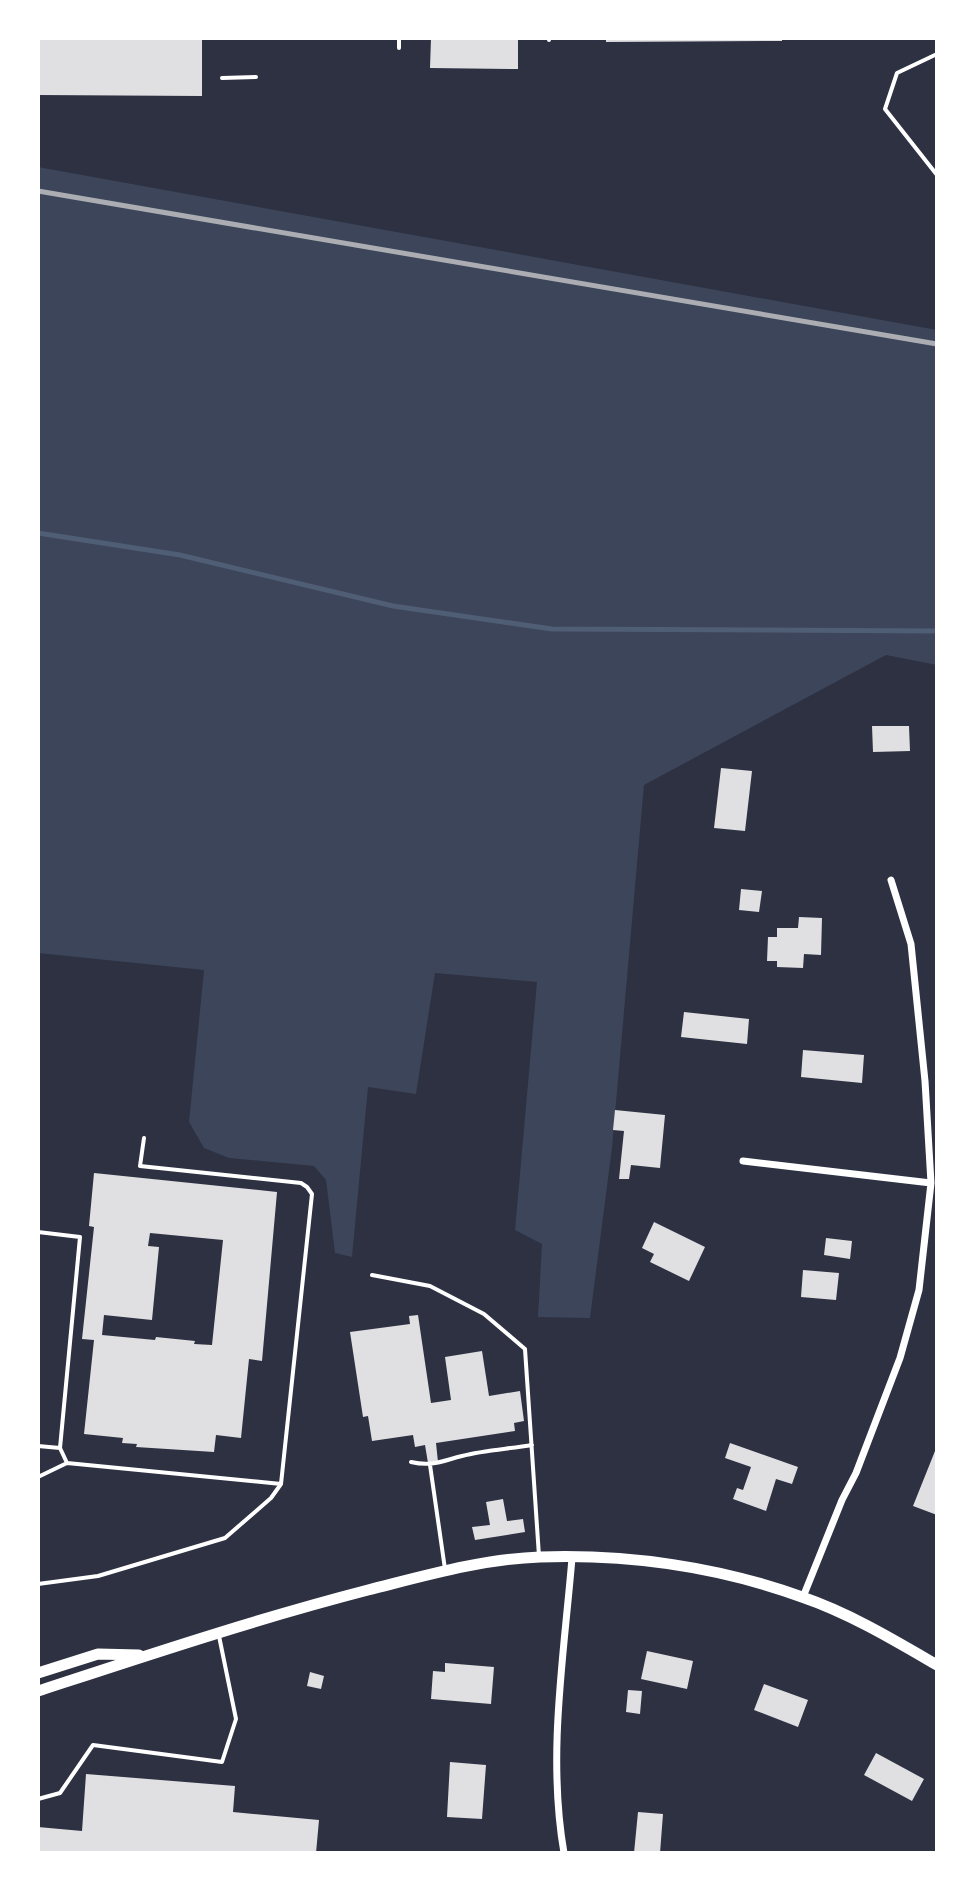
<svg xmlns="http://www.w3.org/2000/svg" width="975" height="1891" viewBox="0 0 975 1891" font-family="Manrope,sans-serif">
	<rect width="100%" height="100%" fill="#2d3142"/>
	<!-- green -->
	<path fill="#3c4559" d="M38,167L937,330V665L886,655L644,785L612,1148L590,1318L538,1317L542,1244L515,1230L537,982L435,973L416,1094L368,1087L352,1257L335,1253L326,1180L314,1166L229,1158L204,1148L189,1122L204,970L38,953Z"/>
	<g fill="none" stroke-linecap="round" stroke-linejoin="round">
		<!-- stream -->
		<path stroke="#4f5d75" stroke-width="5" d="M38,533L180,555L393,606L552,629L937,631"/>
	</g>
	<!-- building -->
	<path fill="#e0e0e3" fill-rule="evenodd" d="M38,38H202V96L38,95Z
		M431,38H518V69L430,68Z
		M606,38H782V41L606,42Z
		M872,726H909L910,751L873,752Z
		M721,768L752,771L745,831L714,828Z
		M741,889L762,891L759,912L739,910Z
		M799,917L822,918L821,955L804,954L803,968L777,967V961H767L768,937H777V928H798Z
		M684,1012L749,1019L747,1044L681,1037Z
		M803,1050L864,1055L862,1083L801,1077Z
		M615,1110L665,1115L660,1168L631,1165L629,1179H619L624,1131L613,1130Z
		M94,1173L277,1192L262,1361L249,1359L241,1438L216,1435L214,1452L136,1447L137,1444L122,1443L123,1438L84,1434L94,1340L82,1339L94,1227L89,1226ZM150,1233L223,1240L212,1345L194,1344L195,1341L156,1337L155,1340L102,1335L104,1315L152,1320L159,1247L148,1246Z
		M654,1222L705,1247L689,1281L650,1262L654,1254L642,1248Z
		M826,1238L852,1241L850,1259L824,1255Z
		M803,1270L839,1273L836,1300L801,1297Z
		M418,1315L431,1403L451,1400L445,1357L482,1351L489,1396L520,1391L524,1421L514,1423L515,1431L436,1443L438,1462L428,1463L425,1445L415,1447L413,1435L372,1441L368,1416L363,1417L350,1332L410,1324L409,1316Z
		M730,1443L798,1467L792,1484L776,1479L766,1511L733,1499L737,1488L743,1490L751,1467L725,1458Z
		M937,1446V1515L913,1506Z
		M503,1499L507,1521L523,1519L525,1532L475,1540L472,1527L490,1525L486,1502Z
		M647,1651L693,1661L687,1689L641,1679Z
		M445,1663L494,1667L491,1704L431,1699L433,1671L445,1672Z
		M310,1672L324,1676L321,1689L307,1686Z
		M764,1684L808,1700L798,1727L754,1710Z
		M628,1690L642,1691L640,1714L626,1712Z
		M876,1753L924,1779L912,1801L864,1775Z
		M450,1762L486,1765L482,1819L447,1817Z
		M86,1774L235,1786L233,1812L319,1820L316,1853H38V1827L82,1831Z
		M638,1812L663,1814L660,1853H634Z"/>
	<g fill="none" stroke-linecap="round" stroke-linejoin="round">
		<!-- service -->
		<path stroke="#fff" stroke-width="4" d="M549,38V40
			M399,48V38
			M937,54L897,73L885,109L937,175
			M222,78L256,77
			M38,1232L80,1237L60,1448L67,1463
			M372,1275L430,1286L484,1314L525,1349L539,1556
			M38,1446L60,1448
			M411,1462C432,1467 442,1461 462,1456C484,1450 509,1449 532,1445
			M430,1465L445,1569
			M38,1477L67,1463L281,1484
			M38,1584L98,1576L225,1538L271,1498L281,1484L312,1194L307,1187L301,1183L140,1166L144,1138
			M38,1799L60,1793L93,1745L222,1762L236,1719L219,1636"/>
		<!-- minor -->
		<path stroke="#fff" stroke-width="7" d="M743,1161L931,1183
			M803,1597L842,1500L856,1473L900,1358L919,1290L931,1183L925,1081L911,944L891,880
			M564,1853C547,1756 564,1655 572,1558"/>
		<!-- secondary -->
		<path stroke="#fff" stroke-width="11" d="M38,1673L98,1654L139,1655
			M38,1691C148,1655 256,1619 368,1590C424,1576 482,1559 540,1557C628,1554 719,1567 802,1597C849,1613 894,1640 937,1665"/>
		<!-- rail -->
		<path stroke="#abadb3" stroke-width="5" d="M38,191L937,344"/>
	</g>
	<!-- border -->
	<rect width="975" height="1891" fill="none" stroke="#ffffff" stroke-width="80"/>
</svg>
